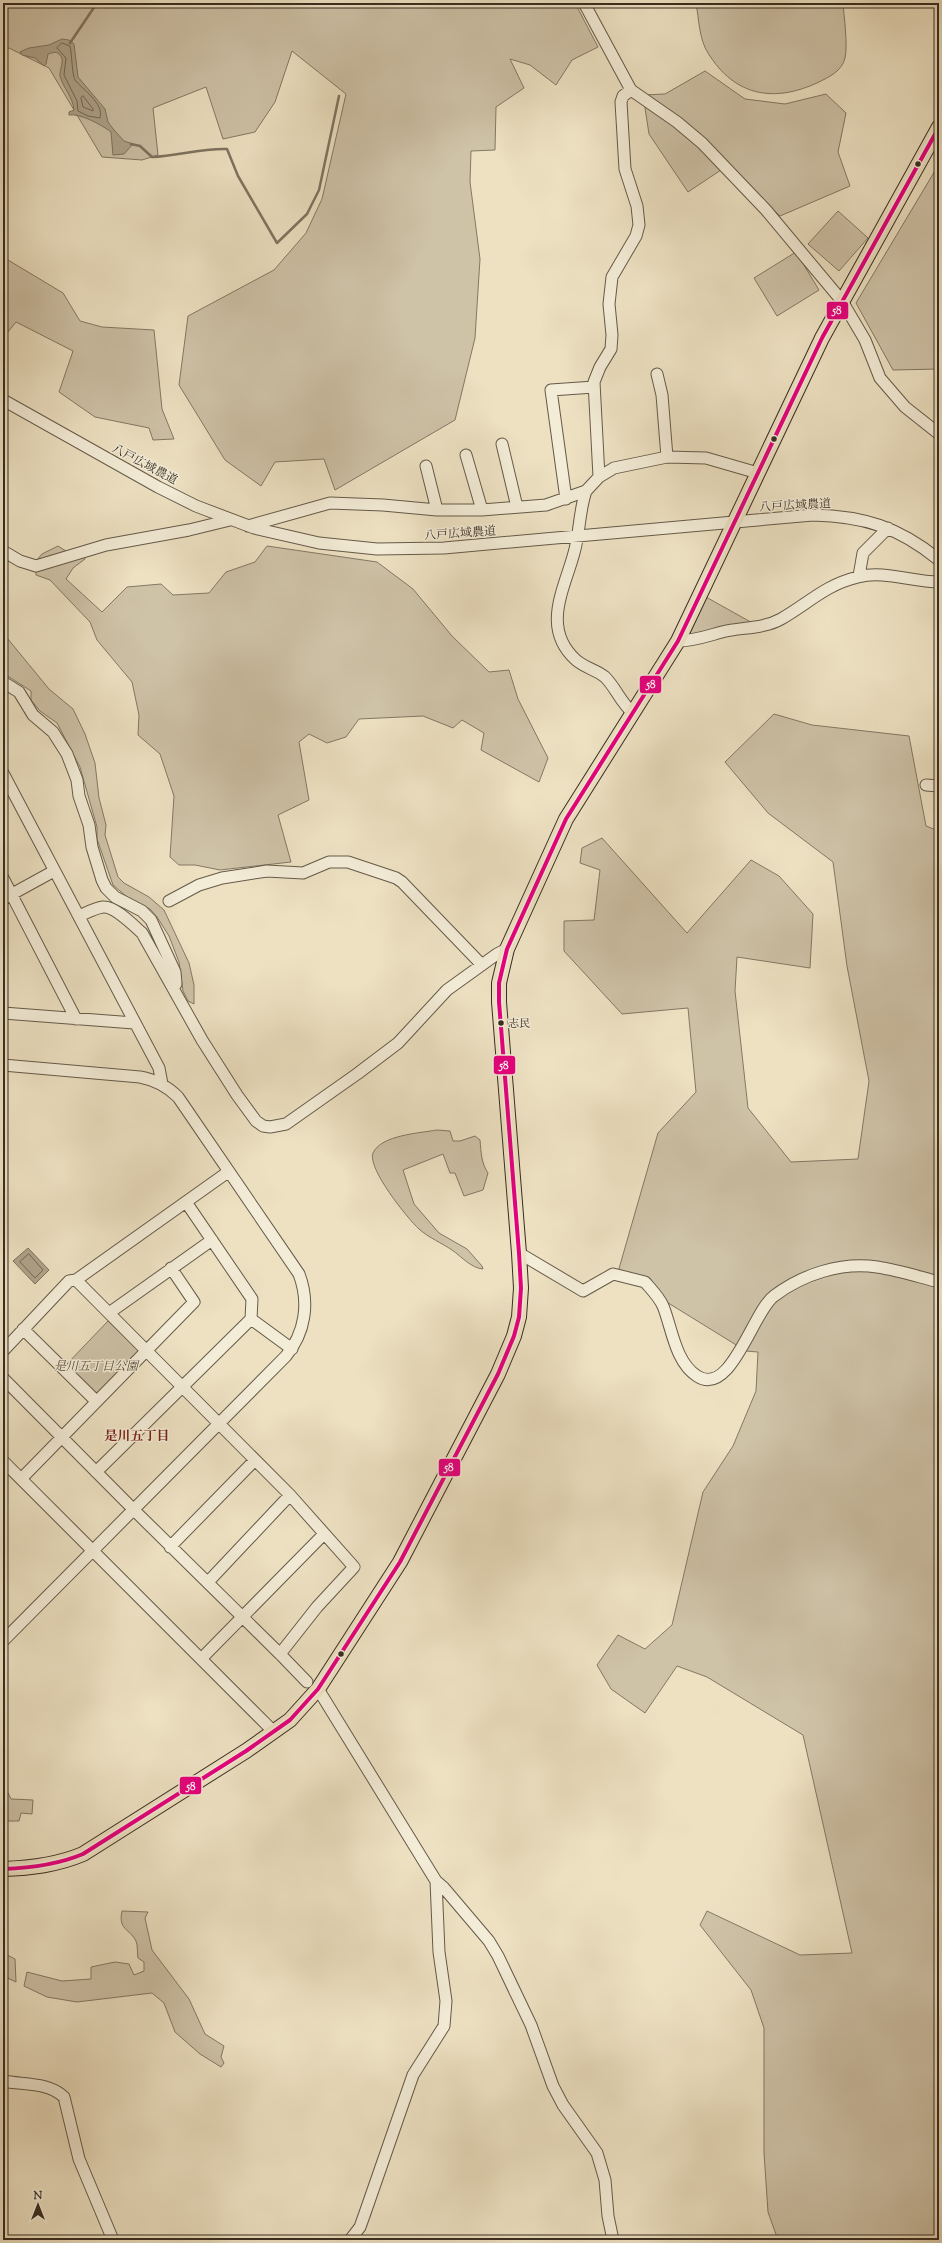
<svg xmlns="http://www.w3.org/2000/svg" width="942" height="2243" viewBox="0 0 942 2243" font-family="'Sorts Mill Goudy','Noto Serif JP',serif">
	<rect width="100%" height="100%" fill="#ede1c2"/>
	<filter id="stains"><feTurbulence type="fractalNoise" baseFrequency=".005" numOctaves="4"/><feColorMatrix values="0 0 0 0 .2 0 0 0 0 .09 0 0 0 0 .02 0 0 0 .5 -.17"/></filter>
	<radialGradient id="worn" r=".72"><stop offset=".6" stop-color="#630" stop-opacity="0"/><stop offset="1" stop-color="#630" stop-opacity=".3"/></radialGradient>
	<!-- green -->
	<path fill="#cec2a7" stroke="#837864" d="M3,3H575L598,47L572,60L556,85L530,65L510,59L524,88L496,107L495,150L471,151L470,182L480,259L475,338L455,420L335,490L324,459L275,462L261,486L225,460L179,385L188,316L274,270L306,233L322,199L346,94L292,51L275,102L255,132L223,139L206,87L153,108L158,155L142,160L102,157L49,68L9,48L3,50Z
		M696,3H843C844,17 848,45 845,58C842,71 829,77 819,82C775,103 735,97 708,53C699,39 699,19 696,3Z
		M705,71L745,99L785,104L826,94L846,113L838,152L850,186L780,216L727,166L688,192L649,134L643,95L665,94Z
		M939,164V369L893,370L856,303Z
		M838,211L868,238L839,271L808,244Z
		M796,252L819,290L777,316L754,278Z
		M3,257L63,293L80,321L102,327L154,330L162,409L174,439L153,440L149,428L95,417L59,392L73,351L16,322L3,338Z
		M58,546L69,553H85V559L73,568L66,579L102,612L127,587L161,584L173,595L209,593L226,572L255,562L267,546L377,562L413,589L452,636L489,672L509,670L518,699L548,758L539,782L481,750L484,733L462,720L453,728L423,716L359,719L346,737L327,743L309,734L299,742L309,800L278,815L291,862L220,870L195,865H179L170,857L174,796L160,754L138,735L139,715L132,682L97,640L90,622L50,580L36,575L35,562L42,554Z
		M706,597L756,625L689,635Z
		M3,633L49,689L73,709L85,734L95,763L99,798L106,825L105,835L118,877L124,883L149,897L164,910L189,963L194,985V1004L188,1001L183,991L179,962L169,936L157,917L150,909L127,897L113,885L97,839V827L80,767L57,723L40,711L31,700V691L3,673Z
		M774,714L812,725L909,736L926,826L939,831V2240H778L768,2212L764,2153V2028L751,1990L700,1925L707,1911L800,1955L852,1953L803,1735L707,1677L677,1666L645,1713L611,1689L597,1665L618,1635L645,1649L672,1625L703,1492L733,1446L756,1391L758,1352L746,1351L618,1272L658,1133L696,1092L688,1008L622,1014L564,951V921L594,920L600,870L580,863L582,848L602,838L687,933L751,860L779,876L813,914L810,968L737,957L735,991L748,1108L791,1162L858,1159L869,1081L847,966L833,862L768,813L725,762Z
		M437,1130L450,1131L453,1141H460L475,1136L480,1140C481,1151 481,1163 488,1173L483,1190L464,1196L455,1173H450L443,1154L403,1170L414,1204L439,1233L467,1249L482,1266L483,1269C471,1268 462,1257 452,1250C442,1243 429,1238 419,1229C407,1218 367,1168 373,1153C381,1135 420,1133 437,1130Z
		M108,1321L138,1349V1354L99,1394H93L65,1366Z
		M3,1789H6L11,1799L33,1800L32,1814L21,1813L19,1821H3Z
		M122,1911L148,1912L145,1918L152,1950L189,1999L205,2034L224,2046L221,2057L224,2063L221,2067L200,2054L175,2032L164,2003L152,1993L77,2002L47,1997L24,1986L27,1972L62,1981L91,1979V1967L115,1962L129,1964L134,1975L144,1971V1962L138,1958C137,1953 138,1946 136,1941C129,1928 118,1930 122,1911Z
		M3,1953L15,1959L16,1982L3,1976Z"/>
	<!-- water -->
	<path fill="#afa48b" stroke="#7f7461" d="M62,39L69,40L74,44L78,77L100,103L105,109L108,122L114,130L124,141L133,144L124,154L113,155L111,132C102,125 80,113 69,115V112L74,110C73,97 63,88 60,76C59,69 66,60 59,54C56,51 52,53 48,54L46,64L44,66L35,58L22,55L20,52L29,48L49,45Z
		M28,1248L49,1270L35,1284L13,1261Z"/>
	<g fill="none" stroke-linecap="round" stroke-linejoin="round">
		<!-- shore -->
		<path stroke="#746856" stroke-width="1" d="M62,43L70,46C72,54 72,75 75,80C83,90 104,103 100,118L88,116L78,111L77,101L64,75L66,58L57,48Z
			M83,96L93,109V111L83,107L81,98Z
			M29,1254L43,1270L35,1278L20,1262Z"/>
		<!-- stream -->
		<path stroke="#7f7461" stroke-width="2.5" d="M70,43L97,3
			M131,144L140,146L152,157C178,156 201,148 227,149L238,176L277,243L307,214L319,190L339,96"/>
		<!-- minor casing -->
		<g stroke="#655a49" stroke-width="13">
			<path id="minor" d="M584,3L631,90L677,122L702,143L766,210L842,301L865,340L880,378L905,407L939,434
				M657,374L662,395L667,457
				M3,400L158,487L196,506L254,528L319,543L377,549L444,548L813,515C863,516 899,527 939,560
				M502,444L517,507
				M466,455L482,510
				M426,466L437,510
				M599,477L594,382L600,367L611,349L612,335L609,304L612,277L636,236L639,225L637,206L625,169L621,102L623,96L631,90
				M586,491C579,511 580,532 574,553C564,590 541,628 576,660C585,668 597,670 605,677C616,688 621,703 633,713
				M566,499L551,390L594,387
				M248,526L330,503L383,505L437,510H482L546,505L586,491L599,477L614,468L667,457L706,458L758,473
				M3,551L20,561L36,566L106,545L189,530L230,520
				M859,576L863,553L888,528
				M678,641C694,641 707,636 722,632C742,627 763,629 781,619C809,603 825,585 858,577C884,570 912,582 939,582
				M3,682L19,692L33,715L53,732L67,754L77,780L79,796L89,825L92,847L102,880L106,888L115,897L142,911L151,920L175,972L176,984L173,988
				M3,773L159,1068L162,1084
				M926,785L939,786
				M3,878L76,1019
				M3,899L54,871
				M169,901L199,885L222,878L267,871L303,873L329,862H348L396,878L402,882L482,965
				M79,916C86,913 95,908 103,907C115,906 134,926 142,933L202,1040L237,1095L256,1121L263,1126L270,1127L286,1124L357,1074L398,1043L447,990L497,954L507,949
				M3,1013L134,1023
				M3,1065L140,1077C156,1080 167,1086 178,1097L299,1274C310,1303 305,1333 286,1356L3,1641
				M519,1253L583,1291L613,1274L645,1282C651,1289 659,1297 663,1306C672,1328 675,1362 697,1376C731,1398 753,1311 774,1296C803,1274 841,1262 877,1267C898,1270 919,1277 939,1282
				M76,1280L290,1495L354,1567L317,1607L280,1654L307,1682
				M109,1313L212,1240
				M251,1319L292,1349
				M23,1329L96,1401
				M3,1351L69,1281L76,1280L228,1172
				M3,1378L138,1514L280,1654
				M3,1461L274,1732
				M96,1472L251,1319L252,1299L186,1202
				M21,1479L194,1302L171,1268
				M170,1547L255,1460
				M208,1582L290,1495
				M201,1659L324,1534
				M318,1689L436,1881L439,1952L446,2001L444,2026L413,2075L365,2213L360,2227L350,2240
				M436,1881L444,1888L489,1941L498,1956L531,2025L553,2086L563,2105L597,2153L605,2180L608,2216L613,2240
				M3,2081C24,2085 48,2082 64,2097L79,2159L113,2240"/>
		</g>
		<!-- major casing -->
		<g stroke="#382d21" stroke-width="16">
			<path id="major" d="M3,1869C31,1868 57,1865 83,1854L246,1751L290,1720L318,1689L400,1562L498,1374L514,1336L519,1317L521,1288L519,1253L499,1002V983L507,949L566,819L678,641L822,338L939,127"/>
		</g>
		<!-- minor -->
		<use href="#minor" stroke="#f3ecd7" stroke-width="11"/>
		<!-- major -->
		<use href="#major" stroke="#ede1c2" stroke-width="14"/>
		<!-- bus-1 casing -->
		<g stroke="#f3ecd7" stroke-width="7">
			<path id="bus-1" d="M3,1869C31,1868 57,1865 83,1854L246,1751L290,1720L318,1689L400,1562L498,1374L514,1336L519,1317L521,1288L519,1253L499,1002V983L507,949L566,819L678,641L822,338L939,127"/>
		</g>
		<!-- bus-1 -->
		<use href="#bus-1" stroke="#e5007d" stroke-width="4"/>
	</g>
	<!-- markers -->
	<g fill="#382d21" stroke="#f3ecd7" stroke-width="1.5">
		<circle cx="918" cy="164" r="3.5"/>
		<circle cx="774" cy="439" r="3.5"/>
		<circle cx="501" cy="1023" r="3.5"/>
		<circle cx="341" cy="1654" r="3.5"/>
	</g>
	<g text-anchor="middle" stroke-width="3" stroke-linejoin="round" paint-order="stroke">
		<!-- bus labels -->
		<g font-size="11" fill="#382d21" stroke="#f3ecd7" text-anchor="start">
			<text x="508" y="1027">志民</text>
		</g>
		<!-- street labels -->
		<g font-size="12" fill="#382d21" stroke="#f3ecd7">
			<text transform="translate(145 464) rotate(28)" y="4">八戸広域農道</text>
			<text transform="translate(795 505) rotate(-3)" y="4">八戸広域農道</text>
			<text transform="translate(460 533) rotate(-4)" y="4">八戸広域農道</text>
		</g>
		<!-- park labels -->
		<g font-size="12" font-style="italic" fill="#564b3c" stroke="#f3ecd7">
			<text x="96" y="1370">是川五丁目公園</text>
		</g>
		<!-- neighbourhood labels -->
		<g font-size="13" font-weight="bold" fill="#7a1f14" stroke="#f3ecd7">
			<text x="137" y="1440">是川五丁目</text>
		</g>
	</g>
	<g stroke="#f3ecd7" stroke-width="1.5">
		<rect x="826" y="301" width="23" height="19" rx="4" fill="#e5007d"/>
		<rect x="639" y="675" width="23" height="19" rx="4" fill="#e5007d"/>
		<rect x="493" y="1055" width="23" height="20" rx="4" fill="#e5007d"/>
		<rect x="438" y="1458" width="23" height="19" rx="4" fill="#e5007d"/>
		<rect x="179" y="1776" width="23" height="19" rx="4" fill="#e5007d"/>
	</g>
	<g font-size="11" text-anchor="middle" font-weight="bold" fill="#fff">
		<text x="837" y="314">58</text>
		<text x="651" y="688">58</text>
		<text x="504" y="1069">58</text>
		<text x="449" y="1471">58</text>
		<text x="191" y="1790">58</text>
	</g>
	<!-- margin -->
	<rect width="942" height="2243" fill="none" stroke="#ede1c2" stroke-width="16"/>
	<rect x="4" y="4" width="934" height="2235" fill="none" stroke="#382d21" stroke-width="2"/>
	<rect x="8" y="8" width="926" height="2227" fill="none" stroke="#382d21"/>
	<!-- north arrow -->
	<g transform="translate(38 2205)" stroke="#f3ecd7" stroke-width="3" paint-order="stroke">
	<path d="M0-3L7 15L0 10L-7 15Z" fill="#382d21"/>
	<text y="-6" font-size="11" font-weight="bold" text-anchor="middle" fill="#382d21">N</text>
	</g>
	<rect width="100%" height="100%" filter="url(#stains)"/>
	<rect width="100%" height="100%" fill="url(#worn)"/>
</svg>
